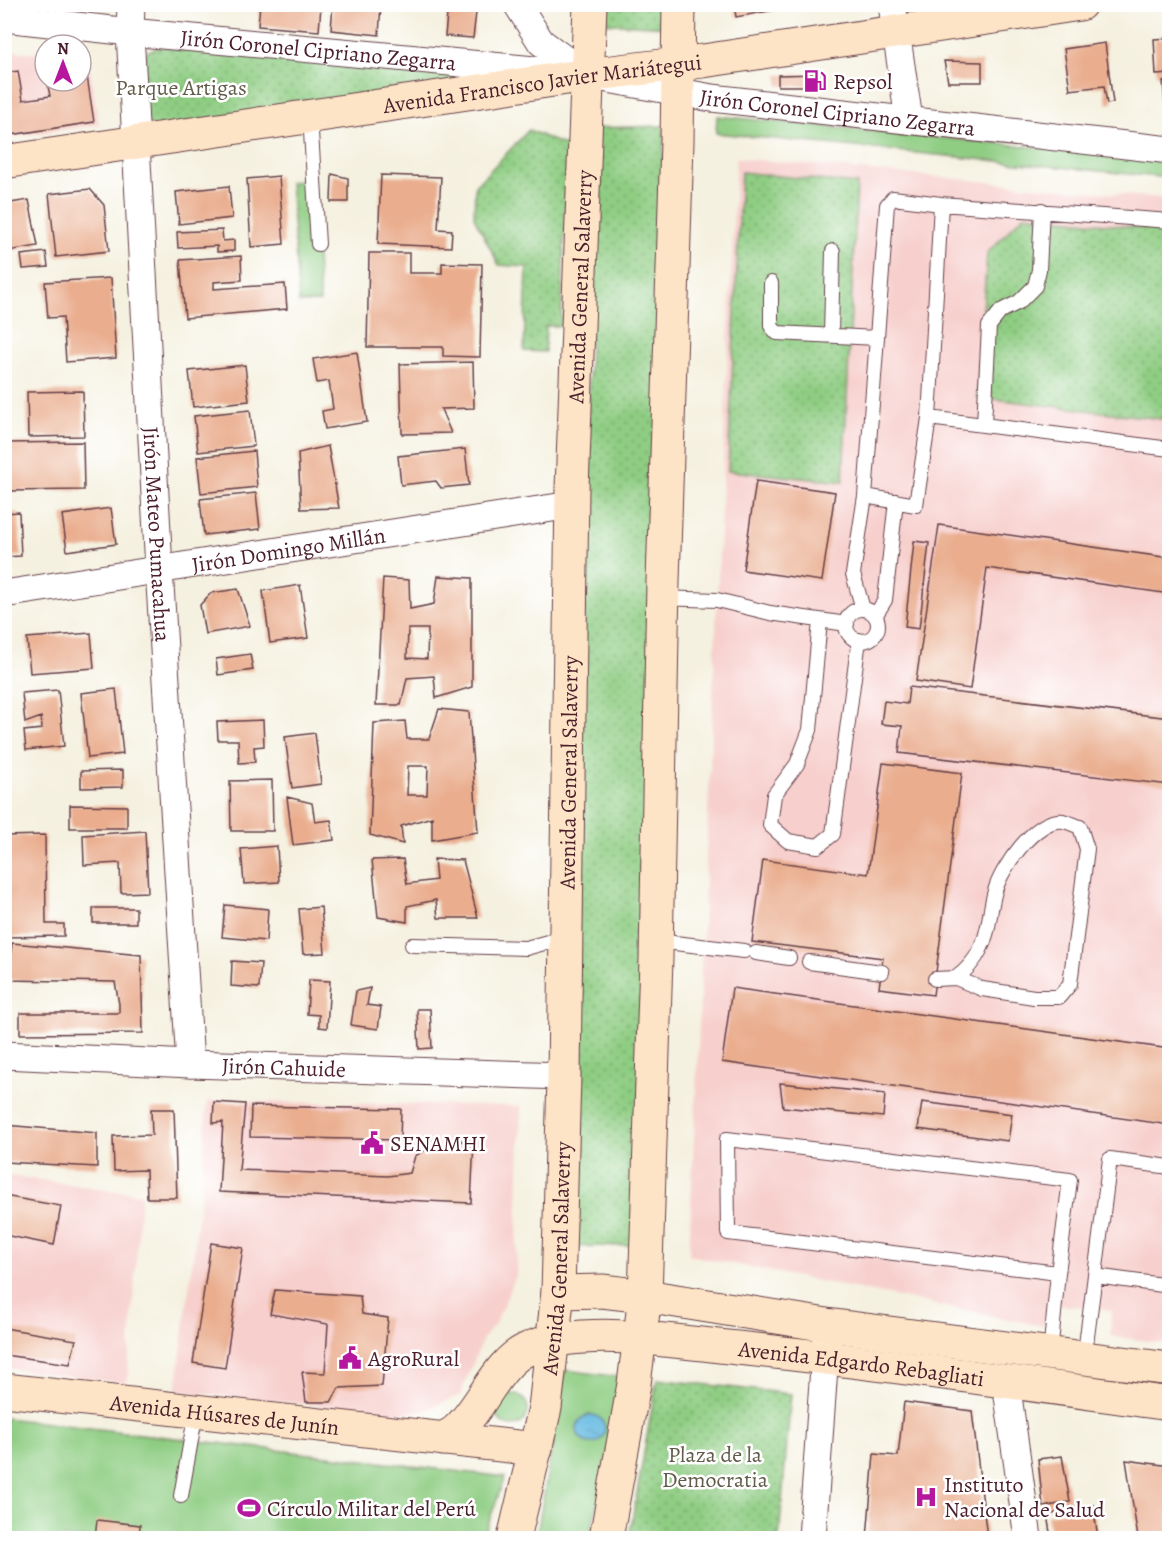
<svg xmlns="http://www.w3.org/2000/svg" width="1174" height="1543" viewBox="0 0 1174 1543" font-family="Alegreya,serif">
	<defs>
		<pattern id="park-dots" width="8" height="8" patternUnits="userSpaceOnUse" patternTransform="scale(1.5)"><rect width="8" height="8" fill="#8fcd83"/><path d="M2 2h.1M6 6h.1" fill="none" stroke="#77a66b" stroke-width="1.8" stroke-linecap="round"/></pattern>
		<pattern id="water-ripples" width="26" height="14" patternUnits="userSpaceOnUse" patternTransform="scale(1.5)"><rect width="26" height="14" fill="#66bbe2"/><path d="M2 4q2-2 4 0t4 0M15 11q2-2 4 0t4 0" fill="none" stroke="#5697b7"/></pattern>
	</defs>
	<rect width="100%" height="100%" fill="#fff"/>
	<filter id="ink" filterUnits="userSpaceOnUse"><feTurbulence type="fractalNoise" baseFrequency=".0167" numOctaves="2"/><feDisplacementMap in="SourceGraphic" scale="12" xChannelSelector="R" yChannelSelector="G"/><feConvolveMatrix kernelMatrix="1 2 1 2 8 2 1 2 1" color-interpolation-filters="sRGB"/></filter>
	<filter id="wash" filterUnits="userSpaceOnUse"><feTurbulence type="fractalNoise" baseFrequency=".008" numOctaves="4" result="noise"/><feDisplacementMap in="SourceGraphic" scale="24" xChannelSelector="R" yChannelSelector="G"/><feGaussianBlur stdDeviation="1.35" result="paint"/><feColorMatrix in="noise" values="0 0 0 0 0 0 0 0 0 0 0 0 0 0 0 0 0 1.4 0 .05"/><feComposite in="paint" operator="in"/></filter>
	<g filter="url(#wash)">
		<rect width="100%" height="100%" fill="#f5f1e0"/>
		<!-- built -->
		<path fill="#f7d0ce" d="M4,50L45,54V81H81V57L88,58L99,125L5,138Z
			M736,158L1169,199V1344L1110,1336L1111,1310L1049,1304L1043,1326L689,1255Z
			M207,1101L521,1106L516,1276L495,1324L483,1339L460,1395L425,1410L402,1414L176,1391L201,1194Z
			M5,1175L141,1194L127,1383L5,1368Z"/>
		<!-- green -->
		<path fill="#8fcd83" stroke="#6c7657" stroke-width="1.5" d="M717,116L1169,160V178L716,133Z
			M312,180L320,302L299,303L290,182Z
			M565,1370L620,1377L604,1478L589,1538H534L538,1528Z
			M496 1410a16 16 0 1 1 32 0a16 16 0 1 1-32 0Z
			M5,1418L505,1477L483,1538H5Z"/>
		<!-- park -->
		<path fill="url(#park-dots)" stroke="#6c7657" stroke-width="1.5" d="M602,5H667L666,27L601,23Z
			M160,47L468,71L470,79L158,129L149,123L145,113L144,59L148,51Z
			M664,126L640,1245L572,1247L594,128Z
			M529,130L568,147L561,326H546L545,352L524,351L527,267L499,265L474,217L475,186Z
			M741,172L857,184L843,482L728,471Z
			M1024,215L1169,231V420L977,397L987,253Z
			M657,1379L791,1394L779,1538H629Z"/>
		<!-- water -->
		<path fill="url(#water-ripples)" stroke="#586d86" stroke-width="1.5" d="M577 1429a14 14 0 1 1 28 0a14 14 0 1 1-28 0Z"/>
		<g id="blocks">
			<!-- building -->
			<path fill="#eaae8f" fill-rule="evenodd" d="M260,4L321,6L319,31L258,26Z
				M333,4H381L379,35L331,30Z
				M448,4H477L473,38L445,36Z
				M734,4H797V6L736,17Z
				M810,4H849V6L811,10Z
				M1170,38V74L1156,75L1154,39Z
				M1105,43L1113,103L1107,104L1104,86L1070,90L1064,49Z
				M944,61L982,62V82H948Z
				M81,63H85L94,122L4,136V73L18,71L23,100L50,96L47,81H81Z
				M819,74V86H778V75Z
				M1163,81H1170V106L1165,107Z
				M332,174L348,178V202H331Z
				M381,175L441,177L438,229L452,230L451,247L378,244Z
				M279,176L284,244L251,247L247,179Z
				M229,186L232,218L179,224L176,192Z
				M90,189L104,205L109,251L56,257L49,194Z
				M29,200L38,246L8,251L4,233V204Z
				M222,230L223,241L234,240V251L217,252V246L178,248L177,232Z
				M46,252L48,267L23,269L21,255Z
				M369,253H409V273H442V263L482,264L480,357L443,356V347H367Z
				M241,256L242,280L214,282V289L285,284L287,309L185,318L180,260Z
				M111,278L116,358L66,362L63,317L48,318L45,282Z
				M357,352L367,422L325,429L322,411L333,409L329,381L317,383L313,359Z
				M473,362L474,408L441,409L451,433L402,434L400,364Z
				M245,365L249,401L193,407L189,371Z
				M83,391L84,436L28,437L27,392Z
				M250,410L254,446L198,452L194,416Z
				M83,442L84,490L4,491V443Z
				M328,446L339,508L301,509L298,453Z
				M465,449L469,485L441,488L436,481L401,485L398,456Z
				M254,451L257,487L201,493L197,457Z
				M756,481L835,492L822,581L743,570Z
				M256,493L260,529L204,535L200,499Z
				M111,508L116,544L67,551L62,515Z
				M19,512L21,556L4,557V513Z
				M939,525L1170,558V594L987,568L970,689L916,681Z
				M914,541L929,543L919,629L905,627Z
				M438,576L472,578V687L436,698L434,676L407,678L401,705H376L383,578L409,580L410,609L434,604ZM408,629H428L427,659L407,658Z
				M300,585L308,638L270,643L263,591Z
				M238,589L250,626L205,634L200,605L211,593Z
				M91,633L94,668L30,673L27,638Z
				M250,654L253,670L218,675L216,659Z
				M909,687L1170,718V785L899,753L902,726L881,724L884,701L907,704Z
				M116,689L123,754L88,758L81,693Z
				M58,690L64,746L26,750L24,731L42,729L41,717L25,723L22,693Z
				M439,709L469,712L478,832L432,840V817L401,826L403,844L370,835L374,723L405,721L407,739H429ZM408,766H428L427,795H407Z
				M263,720L264,746L254,747L255,762L239,763L238,740H218L217,722Z
				M315,733L321,784L292,788L285,737Z
				M883,763L962,773L933,995L879,988L883,958L752,942L763,860L868,874Z
				M123,770V787L81,788V771Z
				M272,780L273,831H231L230,781Z
				M287,797L312,803L315,822L331,820L334,840L293,845Z
				M70,805L127,806V828H70Z
				M145,831L148,892L121,893L120,863L84,865L83,835Z
				M45,835L46,924H64V936L4,937V836Z
				M277,846L279,882L244,884L241,849Z
				M403,859L407,884L436,880L434,859L463,860L478,918H438L436,900L407,906V922L378,917L372,860Z
				M225,905L268,909L266,941L222,937Z
				M321,907L325,953L303,954L299,909Z
				M93,908H136V923H93Z
				M12,943L141,955L143,1033L20,1034V1013H119V1004L115,982L8,980Z
				M232,961L261,963L259,988L231,986Z
				M309,980L330,981L327,1028L319,1027V1015L307,1014Z
				M370,988L367,1005L381,1007L378,1029L351,1025L356,991Z
				M732,988L1170,1049V1125L722,1062Z
				M417,1009H430L432,1048L419,1049Z
				M780,1083L885,1094L883,1117L783,1107Z
				M214,1102L245,1104L239,1170L388,1176L410,1173L415,1156L425,1150L447,1149V1141H474L471,1203L219,1192L223,1122L213,1123Z
				M922,1102L1012,1114L1008,1141L918,1129Z
				M251,1106L401,1109L400,1140L250,1137Z
				M151,1109H174L177,1198H147L146,1170L114,1171L113,1136L152,1135Z
				M4,1125L97,1133V1167L4,1162Z
				M4,1196L61,1206L54,1245L4,1235Z
				M211,1243L243,1248L225,1368L193,1363Z
				M275,1290L360,1296L362,1314L388,1318L382,1386L339,1388L331,1402H306L302,1372L325,1373L328,1324L270,1314Z
				M4,1328L76,1340L70,1364L4,1355Z
				M904,1402L972,1411L987,1538H867L874,1454L898,1456Z
				M1062,1456L1070,1502L1043,1507L1038,1459Z
				M1126,1460L1170,1466V1538H1138Z
				M1093,1505L1098,1538H1051L1047,1515Z
				M97,1520L140,1525L139,1538H95Z"/>
		</g>
	</g>
	<g filter="url(#ink)">
		<use href="#blocks" fill-opacity="0" stroke="#643e46" stroke-width="1.5"/>
		<g fill="none" stroke-linecap="round" stroke-linejoin="round">
			<!-- lane casing -->
			<g stroke="#643e46" stroke-width="16">
				<path id="lane" d="M310,116L318,244
					M941,204L1170,221
					M771,283V326L777,333L877,338
					M831,335L833,251
					M929,418L1170,449
					M984,424L989,326L1001,311L1019,302L1035,286L1039,270L1042,210
					M662,598L717,600L770,613L847,624
					M863,609L853,574L865,496L887,205L893,198L941,204L929,418L916,505L865,496
					M846 625a16 16 0 1 1 32 0a16 16 0 1 1-32 0Z
					M875,616L885,600L896,501
					M820,621L810,730L797,764L774,795L770,825L788,841L818,846L833,834L859,640
					M657,941L744,951
					M412,945L526,948L566,937
					M756,953L789,958
					M809,962L882,972
					M935,979L956,978L982,989L1034,997H1059L1070,984L1087,849L1080,827C1075,825 1068,822 1063,821C1036,818 1001,868 995,891C989,911 990,932 980,950C974,962 967,970 956,978
					M727,1139L1070,1180L1058,1273L728,1233Z
					M1095,1276L1170,1286
					M1050,1354L1058,1273
					M1084,1360L1110,1159L1170,1167
					M181,1496L196,1412"/>
			</g>
			<!-- street casing -->
			<g stroke="#643e46" stroke-width="29">
				<g id="street">
					<path id="s1" d="M131,4L130,32L159,569L190,1064"/>
					<path d="M517,4L541,42L586,75"/>
					<path d="M892,4L909,120"/>
					<path id="s2" d="M4,18L130,32L556,72"/>
					<path id="s3" d="M608,79L712,98L1170,150"/>
					<path id="s4" d="M4,594L571,505"/>
					<path id="s5" d="M4,1055L190,1064L564,1076"/>
					<path d="M1006,1382L1028,1538"/>
					<path d="M812,1538L826,1339"/>
				</g>
			</g>
			<!-- secondary casing -->
			<g stroke="#643e46" stroke-width="35">
				<g id="secondary">
					<path id="s6" d="M4,162L587,75L703,61L1080,4"/>
					<path d="M558,1292L602,1291L645,1296L827,1325L1170,1369"/>
					<path id="s7" d="M4,1390L536,1449"/>
					<path id="s8" d="M443,1439C448,1436 454,1433 458,1429C483,1406 497,1361 530,1348C584,1325 678,1342 737,1348C881,1363 1025,1384 1170,1404"/>
					<path id="s9" d="M514,1538L545,1408L558,1292L564,1076L572,489L590,4"/>
					<path d="M606,1538L634,1384L645,1296L656,959L663,581L677,142L679,4"/>
				</g>
			</g>
			<!-- lane -->
			<use href="#lane" stroke="#fff" stroke-width="14"/>
			<!-- street -->
			<use href="#street" stroke="#fff" stroke-width="27"/>
			<!-- secondary -->
			<use href="#secondary" stroke="#fee4c6" stroke-width="33"/>
		</g>
	</g>
	<!-- icons -->
	<defs>
		<g id="fuel-bare" transform="scale(1.8)"><path d="M-5.5-6h7V0h2V4h1.3V-2.5L3-4.5l.8-.8L6-3V5H2.5V1h-1V6h-7ZM-4.2-4.7v3.2H.2V-4.7Z" fill="#b5179e" stroke="#fff" stroke-width="2.5" paint-order="stroke"/></g>
		<g id="civic-bare" transform="scale(1.8)"><path d="M-.6-6.5H3V-4.5H.6V-3L4-1V1h2V6H-6V1h2V-1L-.6-3ZM-1.2 2.5V6h2.4V2.5Z" fill="#b5179e" stroke="#fff" stroke-width="2.5" paint-order="stroke"/></g>
		<g id="hospital-bare" transform="scale(1.8)"><path d="M-5-5h3v3.5h4V-5h3V5h-3V1.5h-4V5h-3Z" fill="#b5179e" stroke="#fff" stroke-width="2.5" paint-order="stroke"/></g>
		<g id="stadium-bare" transform="scale(1.8)"><path d="M0-5a6.5 5 0 1 0 0 10a6.5 5 0 1 0 0-10ZM-3.5-1.8h7v3.6h-7Z" fill="#b5179e" stroke="#fff" stroke-width="2.5" paint-order="stroke"/></g>
	</defs>
	<g fill-rule="evenodd">
		<use href="#fuel-bare" x="815" y="81"/>
		<use href="#civic-bare" x="372" y="1143"/>
		<use href="#civic-bare" x="350" y="1358"/>
		<use href="#hospital-bare" x="926" y="1497"/>
		<use href="#stadium-bare" x="249" y="1508"/>
	</g>
	<g text-anchor="middle" stroke-width="5" stroke-linejoin="round" paint-order="stroke">
		<!-- street labels -->
		<g font-size="22" fill="#4a1f2b" stroke="#fff">
			<text dy="8" stroke="none"><textPath href="#s2" startOffset="316">Jirón Coronel Cipriano Zegarra</textPath></text>
			<text dy="8" stroke="none"><textPath href="#s6" startOffset="544">Avenida Francisco Javier Mariátegui</textPath></text>
			<text dy="8" stroke="none"><textPath href="#s3" startOffset="232">Jirón Coronel Cipriano Zegarra</textPath></text>
			<text dy="8" stroke="none"><textPath href="#s9" startOffset="1256">Avenida General Salaverry</textPath></text>
			<text dy="8" stroke="none"><textPath href="#s1" startOffset="531">Jirón Mateo Pumacahua</textPath></text>
			<text dy="8" stroke="none"><textPath href="#s4" startOffset="288">Jirón Domingo Millán</textPath></text>
			<text dy="8" stroke="none"><textPath href="#s9" startOffset="770">Avenida General Salaverry</textPath></text>
			<text dy="8" stroke="none"><textPath href="#s5" startOffset="280">Jirón Cahuide</textPath></text>
			<text dy="8" stroke="none"><textPath href="#s9" startOffset="284">Avenida General Salaverry</textPath></text>
			<text dy="8" stroke="none"><textPath href="#s8" startOffset="462">Avenida Edgardo Rebagliati</textPath></text>
			<text dy="8" stroke="none"><textPath href="#s7" startOffset="222">Avenida Húsares de Junín</textPath></text>
		</g>
		<!-- poi labels -->
		<g font-size="22" fill="#4a1f2b" stroke="#fff" text-anchor="start">
			<text x="833" y="89">Repsol</text>
			<text x="390" y="1151">SENAMHI</text>
			<text x="368" y="1366">AgroRural</text>
			<text x="944" y="1492">Instituto<tspan x="944" dy="25">Nacional de Salud</tspan></text>
			<text x="267" y="1516">Círculo Militar del Perú</text>
		</g>
		<!-- park labels -->
		<g font-size="22" fill="#625c4a" stroke="#fff">
			<text x="181" y="95">Parque Artigas</text>
			<text x="715" y="1462">Plaza de la<tspan x="715" dy="25">Democratia</tspan></text>
		</g>
	</g>
	<!-- margin -->
	<rect width="1174" height="1543" fill="none" stroke="#fff" stroke-width="24"/>
	<!-- north arrow -->
	<g transform="translate(63 63)"><circle r="28" fill="#ffffff" stroke="#b7a5aa" stroke-width="1.5"/>
	<path d="M0-4.5L10 22L0 15L-10 22Z" fill="#b5179e"/>
	<text y="-9" font-size="16" font-weight="bold" text-anchor="middle" fill="#4a1f2b">N</text>
	</g>
</svg>
